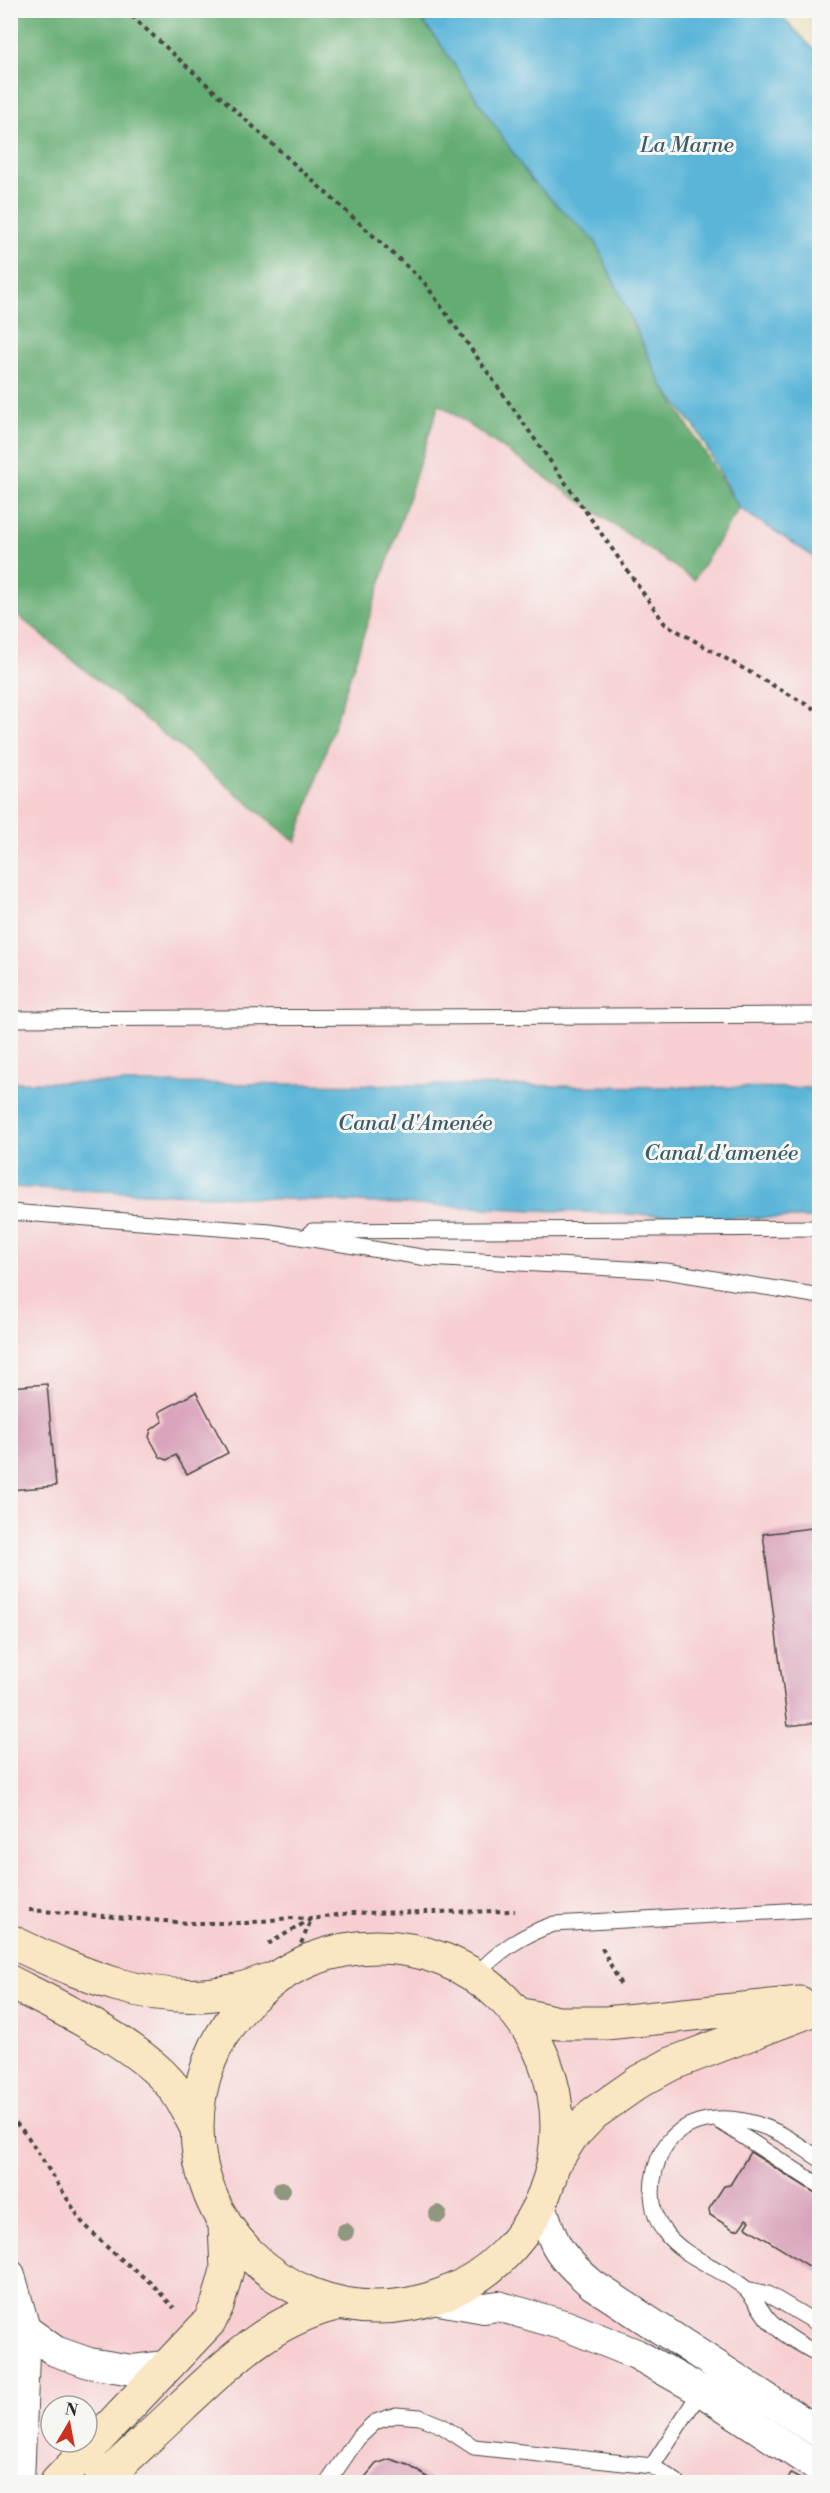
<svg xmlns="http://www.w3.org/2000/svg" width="830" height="2493" viewBox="0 0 830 2493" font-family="'Libre Bodoni',serif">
	<rect width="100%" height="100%" fill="#f6f6f2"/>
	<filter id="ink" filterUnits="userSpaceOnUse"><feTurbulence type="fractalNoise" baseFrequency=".0167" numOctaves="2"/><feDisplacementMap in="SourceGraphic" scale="12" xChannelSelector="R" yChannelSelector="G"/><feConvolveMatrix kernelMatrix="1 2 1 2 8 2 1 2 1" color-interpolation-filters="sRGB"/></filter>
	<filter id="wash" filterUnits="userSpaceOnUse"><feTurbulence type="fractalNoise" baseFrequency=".008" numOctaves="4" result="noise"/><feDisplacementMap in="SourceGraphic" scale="24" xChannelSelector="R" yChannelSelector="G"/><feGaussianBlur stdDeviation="1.35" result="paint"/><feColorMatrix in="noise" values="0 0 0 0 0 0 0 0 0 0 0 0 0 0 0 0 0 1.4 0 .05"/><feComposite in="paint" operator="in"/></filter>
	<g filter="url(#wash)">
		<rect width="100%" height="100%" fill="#ede2c5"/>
		<!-- built -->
		<path fill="#f7cfd1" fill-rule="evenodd" d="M439,404L694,580L739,508L819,560V2482H11L10,610L295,842ZM51,2406H87V2442H51Z"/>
		<!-- forest -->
		<path fill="#64ac72" stroke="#486c4e" stroke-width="1.5" d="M10,11H415L439,42L531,180L595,241L657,376L739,508L694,580L439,404L296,842L11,610Z"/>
		<!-- water -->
		<path fill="#5ab5d8" stroke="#427082" stroke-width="1.5" d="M415,11H777L819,55V560L739,508L697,430L662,385L595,241L531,180L439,42Z
			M11,1082L819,1088V1218H719L11,1187Z"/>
		<g id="blocks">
			<!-- building -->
			<path fill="#daa5bc" d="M47,1384L56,1486L10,1490V1387Z
				M196,1392L228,1453L187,1474L176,1455L167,1460L160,1457L149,1437L151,1430L163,1421L159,1412Z
				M820,1527V1722L788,1726L763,1534Z
				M750,2152L820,2196V2273L746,2227L750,2221L746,2219L739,2229L734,2230L710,2215L709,2209L724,2186L730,2185Z
				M390,2459L408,2465L435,2482H361L376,2464Z
				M791,2474L805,2482H786Z"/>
		</g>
	</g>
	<g filter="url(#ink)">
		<use href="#blocks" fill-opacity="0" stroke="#484642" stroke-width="1.5"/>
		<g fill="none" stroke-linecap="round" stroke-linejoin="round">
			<!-- service casing -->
			<g stroke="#484642" stroke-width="17">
				<path id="service" d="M10,1019L820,1015
					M10,1212L270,1232L427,1258L666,1271L820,1296
					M312,1231L820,1228
					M475,1976C498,1951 522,1935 554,1924L820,1909
					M716,2119L820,2186
					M820,2159C807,2151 794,2141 781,2134C734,2110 670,2109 655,2170C650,2189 651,2215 664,2231C684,2259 721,2267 746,2289C754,2297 760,2309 767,2318C779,2333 803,2346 820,2355
					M746,2289L768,2294L820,2325
					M652,2466L677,2482
					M328,2482L358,2438L375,2422L396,2415L420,2417L442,2426L474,2447L652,2466L701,2391"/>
			</g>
			<!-- minor casing -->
			<g stroke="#484642" stroke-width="32">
				<path id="minor" d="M541,2204C553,2246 560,2257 593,2285L820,2433
					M10,2275L25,2329L19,2482
					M433,2299L484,2308L498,2306L567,2326L636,2354L701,2391L820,2469
					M25,2329L55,2351L89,2363L132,2370L170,2365"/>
			</g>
			<!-- secondary casing -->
			<g stroke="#484642" stroke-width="35">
				<path id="secondary" d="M10,1941C79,1974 154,2008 232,1991C244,1989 256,1984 268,1980
					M197 2127a180 180 0 1 1 360 0a180 180 0 1 1-360 0Z
					M10,1982C59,2007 140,2045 173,2087C183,2100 189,2114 196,2127
					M519,2014L558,2023H606L800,2003
					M555,2162L571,2137L593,2114L640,2081L671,2064L820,2007
					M57,2482L210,2321L218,2303L227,2270L225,2225
					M101,2482C127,2457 155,2432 182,2406C230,2361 271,2320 336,2304"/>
			</g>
			<!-- path -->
			<path stroke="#484642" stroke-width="4" stroke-dasharray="4.5 4.5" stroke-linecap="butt" d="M125,10L424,282L665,624L820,712
				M29,1910L188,1923H246L288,1918L312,1919L350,1913L515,1911
				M268,1944L311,1919
				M602,1948L622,1987
				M294,1960L311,1920
				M10,2116L28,2137L82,2222L110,2250L152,2284L174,2308"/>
			<!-- service -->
			<use href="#service" stroke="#fff" stroke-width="15"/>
			<!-- minor -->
			<use href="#minor" stroke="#fff" stroke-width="30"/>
			<!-- secondary -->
			<use href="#secondary" stroke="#fbe6c3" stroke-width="33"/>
		</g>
		<!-- trees -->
		<g fill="#90977f">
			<circle cx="282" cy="2190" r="9"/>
			<circle cx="438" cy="2214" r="9"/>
			<circle cx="345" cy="2232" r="9"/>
		</g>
	</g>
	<g text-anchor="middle" stroke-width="6" stroke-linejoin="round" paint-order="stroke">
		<!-- water labels -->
		<g font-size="22" font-style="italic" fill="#3b5b68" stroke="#f6f6f2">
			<text x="687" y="152">La Marne</text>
			<text x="415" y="1130">Canal d'Amenée</text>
			<text x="721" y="1160">Canal d'amenée</text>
		</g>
	</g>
	<!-- margin -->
	<rect width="830" height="2493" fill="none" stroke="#f6f6f2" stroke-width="36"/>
	<!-- north arrow -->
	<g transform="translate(69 2424) rotate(10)"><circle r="28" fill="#f6f6f2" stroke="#a5a5a2" stroke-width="1.5"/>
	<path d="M0-4.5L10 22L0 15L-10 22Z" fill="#c8321e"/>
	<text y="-9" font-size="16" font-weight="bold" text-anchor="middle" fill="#2b2b2b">N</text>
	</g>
</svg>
